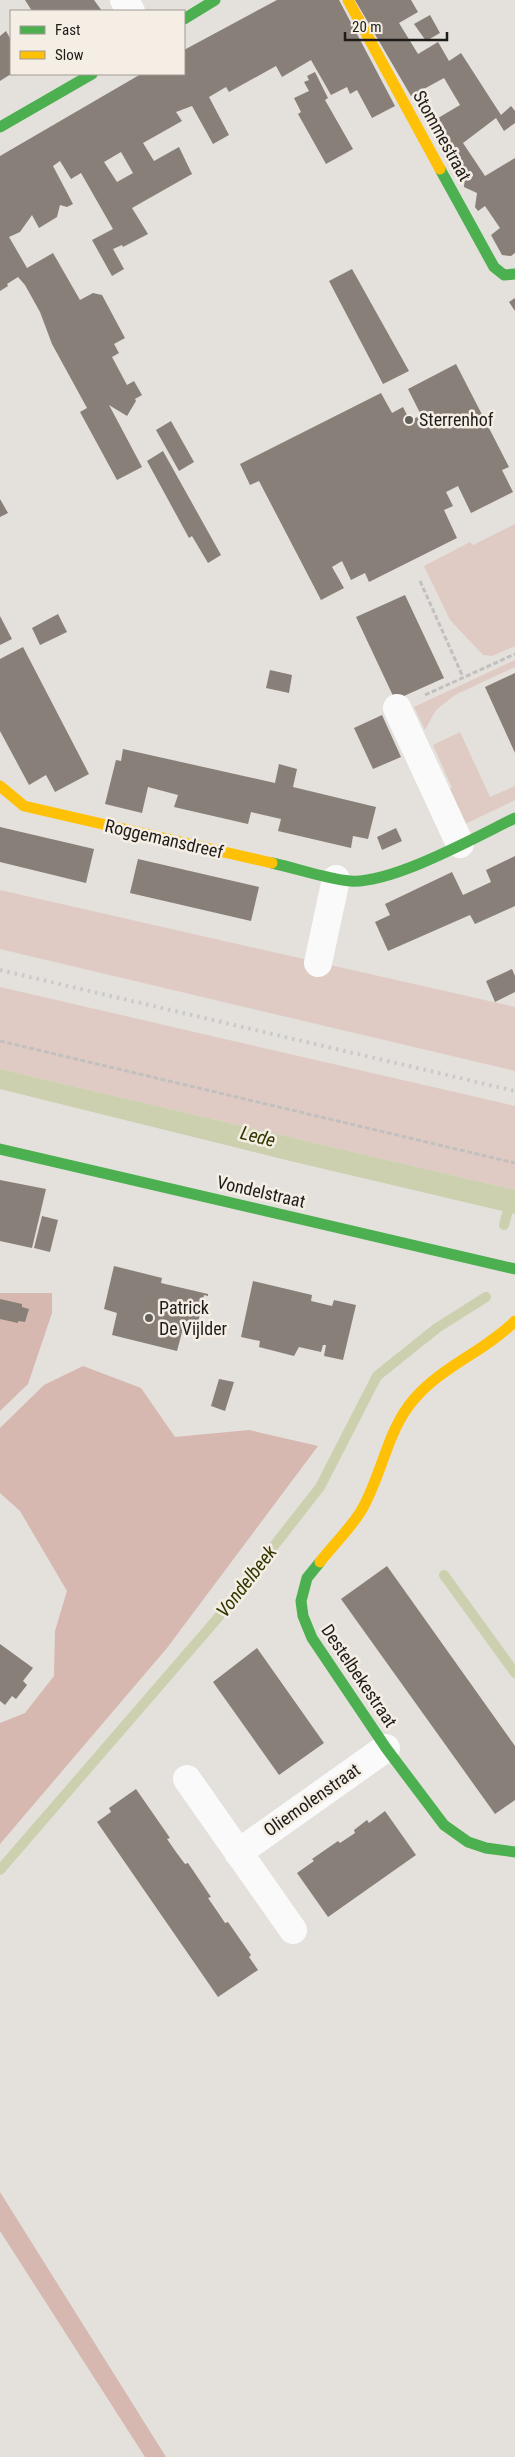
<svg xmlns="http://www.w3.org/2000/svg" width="515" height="2457" viewBox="0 0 515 2457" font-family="'Roboto Condensed',sans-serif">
	<rect width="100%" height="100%" fill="#e4e0db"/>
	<!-- green -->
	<path fill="#e0cbc4" d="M515,524V646L492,656L483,655L450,620L424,566L470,542L473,545Z
		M515,660V667L455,695L436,710L425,730L414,707Z
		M460,732L490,797L515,786V800L463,825L447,790L452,788L433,745Z
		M0,890L515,1007V1071L0,949Z
		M0,987L515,1106V1190L0,1069Z"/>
	<!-- forest -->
	<path fill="#d6b8b0" d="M0,1293H52V1313L28,1384L0,1411Z
		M83,1366L141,1388L175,1437L249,1430L318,1446L167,1648L0,1844V1723L25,1713L54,1676L55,1631L67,1591L20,1511L0,1493V1428L44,1385Z
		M0,2192L166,2457H145L0,2231Z"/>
	<!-- water -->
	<path fill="#ccd0ae" d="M0,1069L515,1190V1214L286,1160L0,1089Z"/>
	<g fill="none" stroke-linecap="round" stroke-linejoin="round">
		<!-- stream -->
		<path stroke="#ccd0ae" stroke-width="10" d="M504,1225L511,1199
			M444,1575L515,1673
			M0,1870L216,1620L320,1487L377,1376L437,1328L486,1297"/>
	</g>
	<!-- building -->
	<path fill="#877f78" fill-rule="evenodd" d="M25,0H94L102,11H32Z
		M277,0H339L395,106L372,118L357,90L350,94L347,87L331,95L311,60L282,77L276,66L229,92L226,87L209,97L229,135L213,144L192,106L176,112L182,121L143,143L154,161L179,147L192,174L132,208L148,234L123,247L122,245L113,249L124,269L112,276L92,240L113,229L81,173L71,179L60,161L53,166L73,204L67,207L60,205L57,217L39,228L32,215L20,232L9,237L27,268L53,253L80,300L93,293L102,295L125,338L114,344L119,353L112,357L127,385L134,381L142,395L135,399L136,401L127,416L109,405L142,467L117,480L80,412L87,408L52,344L40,312L25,285L18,277L7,284L8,286L0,291V156L141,74H184V50ZM121,152L133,173L117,182L104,162Z
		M355,0H411L418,12L399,23L418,54L438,42L449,61L461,53L501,115L511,106L515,111V123L504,131L496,118L463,143L485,176L515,158V253L511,256L502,255L491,235L500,228L485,206L478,211L475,207L477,193L464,187L465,176L454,169L428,124L460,105L444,78L411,96Z
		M430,15L440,33L426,41L414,24Z
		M6,31L11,40V74L0,81V36Z
		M315,72L328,98L325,100L353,149L326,164L298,114L301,112L294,98L309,91L304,82L309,80L307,76Z
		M352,269L409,371L383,384L329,281Z
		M515,298V311L509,302Z
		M456,364L509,467L502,470L513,492L471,513L458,486L446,492L453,506L444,510L457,538L369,582L365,573L351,580L342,561L332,567L344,588L321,600L259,481L250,485L240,464L381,393L392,413L403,407L410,421L421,415L408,389Z
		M171,421L194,462L179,471L156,430Z
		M163,451L221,555L208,563L192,536L189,538L147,461Z
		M0,499L8,513L0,517Z
		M405,595L444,678L395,700L356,617Z
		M58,614L67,632L40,645L32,628Z
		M0,616L12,639L0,645Z
		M23,647L89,774L55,792L46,775L29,785L0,731V659Z
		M270,670L292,675L289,693L266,688Z
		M515,673V753L485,687Z
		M382,715L401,757L373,769L354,728Z
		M123,749L275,783L279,764L297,769L293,787L376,807L368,839L353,836L351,848L278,831L281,819L251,812L248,824L174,807L178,795L148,787L142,813L105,804L116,760L121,761Z
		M0,827L94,849L86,883L0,862Z
		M396,828L402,841L382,850L377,837Z
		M515,856V906L475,924L470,915L388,951L375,922L390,915L385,904L452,872L463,895L491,882L486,870Z
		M138,859L259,887L251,921L130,893Z
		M512,969L515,976V992L495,1002L486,981Z
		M0,1180L46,1189L32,1248L0,1241Z
		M42,1216L58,1220L50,1252L34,1248Z
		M114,1266L162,1278L161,1283L208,1294V1296L204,1295L198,1323L185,1321L177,1351L112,1335L117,1313L104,1309Z
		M253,1281L312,1295L311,1301L332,1306L334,1300L356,1305L343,1360L324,1356L326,1345H323L321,1352L299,1347L294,1356L259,1347L260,1341L241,1337Z
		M0,1299L22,1304V1307L29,1309L25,1322L18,1321V1323L0,1319Z
		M219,1379L234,1382L225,1411L211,1406Z
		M387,1566L515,1746V1800L495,1814L341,1599Z
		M0,1644L33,1668L23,1681L27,1685L16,1699L12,1696L5,1705L0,1701Z
		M257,1648L324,1743L279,1775L213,1682Z
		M136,1789L170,1838L167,1839L176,1852L185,1864L188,1863L211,1897L208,1898L217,1911L225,1923L228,1922L251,1955L249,1957L258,1970L218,1997L97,1822L111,1812L109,1808Z
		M385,1811L416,1855L328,1917L297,1873L314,1861L312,1859L338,1841L340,1843L355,1833L354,1830L367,1820L369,1823Z"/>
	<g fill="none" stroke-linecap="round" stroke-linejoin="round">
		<!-- path -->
		<path stroke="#c2c0bf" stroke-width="3" stroke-dasharray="5 2.5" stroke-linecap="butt" d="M420,581L463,677
			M425,695L515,654
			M0,1041L515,1163"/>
		<!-- street -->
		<path stroke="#fbfafa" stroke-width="28" d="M124,0L131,11
			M397,708L460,844
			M318,963L336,879
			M187,1779L293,1930
			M238,1853L386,1748"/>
		<!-- fast -->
		<path stroke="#4caf50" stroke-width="11" d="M184,19L215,0
			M0,127L92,74
			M440,169L494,267L504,275L515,274
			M272,863C296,868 326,879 350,881C392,884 476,837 515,818
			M0,1149L515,1269
			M320,1562L307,1578L301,1601L303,1616L312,1638L386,1748L444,1825L468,1842L486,1848L515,1852"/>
		<!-- slow -->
		<path stroke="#ffc107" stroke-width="11" d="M348,0L440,169
			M0,786L24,806L272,863
			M320,1562C333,1545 350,1529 361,1511C382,1476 387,1429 415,1398C443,1366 485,1351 515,1321"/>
		<!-- rail -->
		<path stroke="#cacac8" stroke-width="4" stroke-dasharray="2.5 5" stroke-linecap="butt" d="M0,970L515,1091"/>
	</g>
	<!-- markers -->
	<g fill="#64615d" stroke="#f5eee5" stroke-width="2">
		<circle cx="409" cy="420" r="5"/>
		<circle cx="149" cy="1318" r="5"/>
	</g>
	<g text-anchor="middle" stroke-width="5" stroke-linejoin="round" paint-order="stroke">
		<!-- street labels -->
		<g font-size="18" fill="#1f1c19" stroke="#f5eee5">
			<text transform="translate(442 136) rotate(61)" y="6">Stommestraat</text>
			<text transform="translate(164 839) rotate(13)" y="6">Roggemansdreef</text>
			<text transform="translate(261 1192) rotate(13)" y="6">Vondelstraat</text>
			<text transform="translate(359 1676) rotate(56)" y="6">Destelbekestraat</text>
			<text transform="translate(312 1800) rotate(-35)" y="6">Oliemolenstraat</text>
		</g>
		<!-- poi labels -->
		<g font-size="18" fill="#1f1c19" stroke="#f5eee5" text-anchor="start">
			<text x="419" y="426">Sterrenhof</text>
			<text x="159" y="1314">Patrick<tspan x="159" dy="21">De Vijlder</tspan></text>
		</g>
		<!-- water labels -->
		<g font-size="19" font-style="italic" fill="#323700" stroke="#f5eee5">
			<text transform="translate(258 1136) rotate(14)" y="7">Lede</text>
			<text transform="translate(246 1581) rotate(-52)" y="7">Vondelbeek</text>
		</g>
	</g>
	<!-- legend -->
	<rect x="10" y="10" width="175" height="65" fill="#f5eee5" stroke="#9f9a93"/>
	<rect x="20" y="26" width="25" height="8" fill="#4caf50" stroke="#9f9a93"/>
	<text x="55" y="35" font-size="15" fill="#1f1c19">Fast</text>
	<rect x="20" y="51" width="25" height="8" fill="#ffc107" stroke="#9f9a93"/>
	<text x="55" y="60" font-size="15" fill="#1f1c19">Slow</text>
	<!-- scale -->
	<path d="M345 32v8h102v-8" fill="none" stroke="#1f1c19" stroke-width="2.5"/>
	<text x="352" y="32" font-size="15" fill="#1f1c19" stroke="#f5eee5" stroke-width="4" paint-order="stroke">20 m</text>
</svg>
